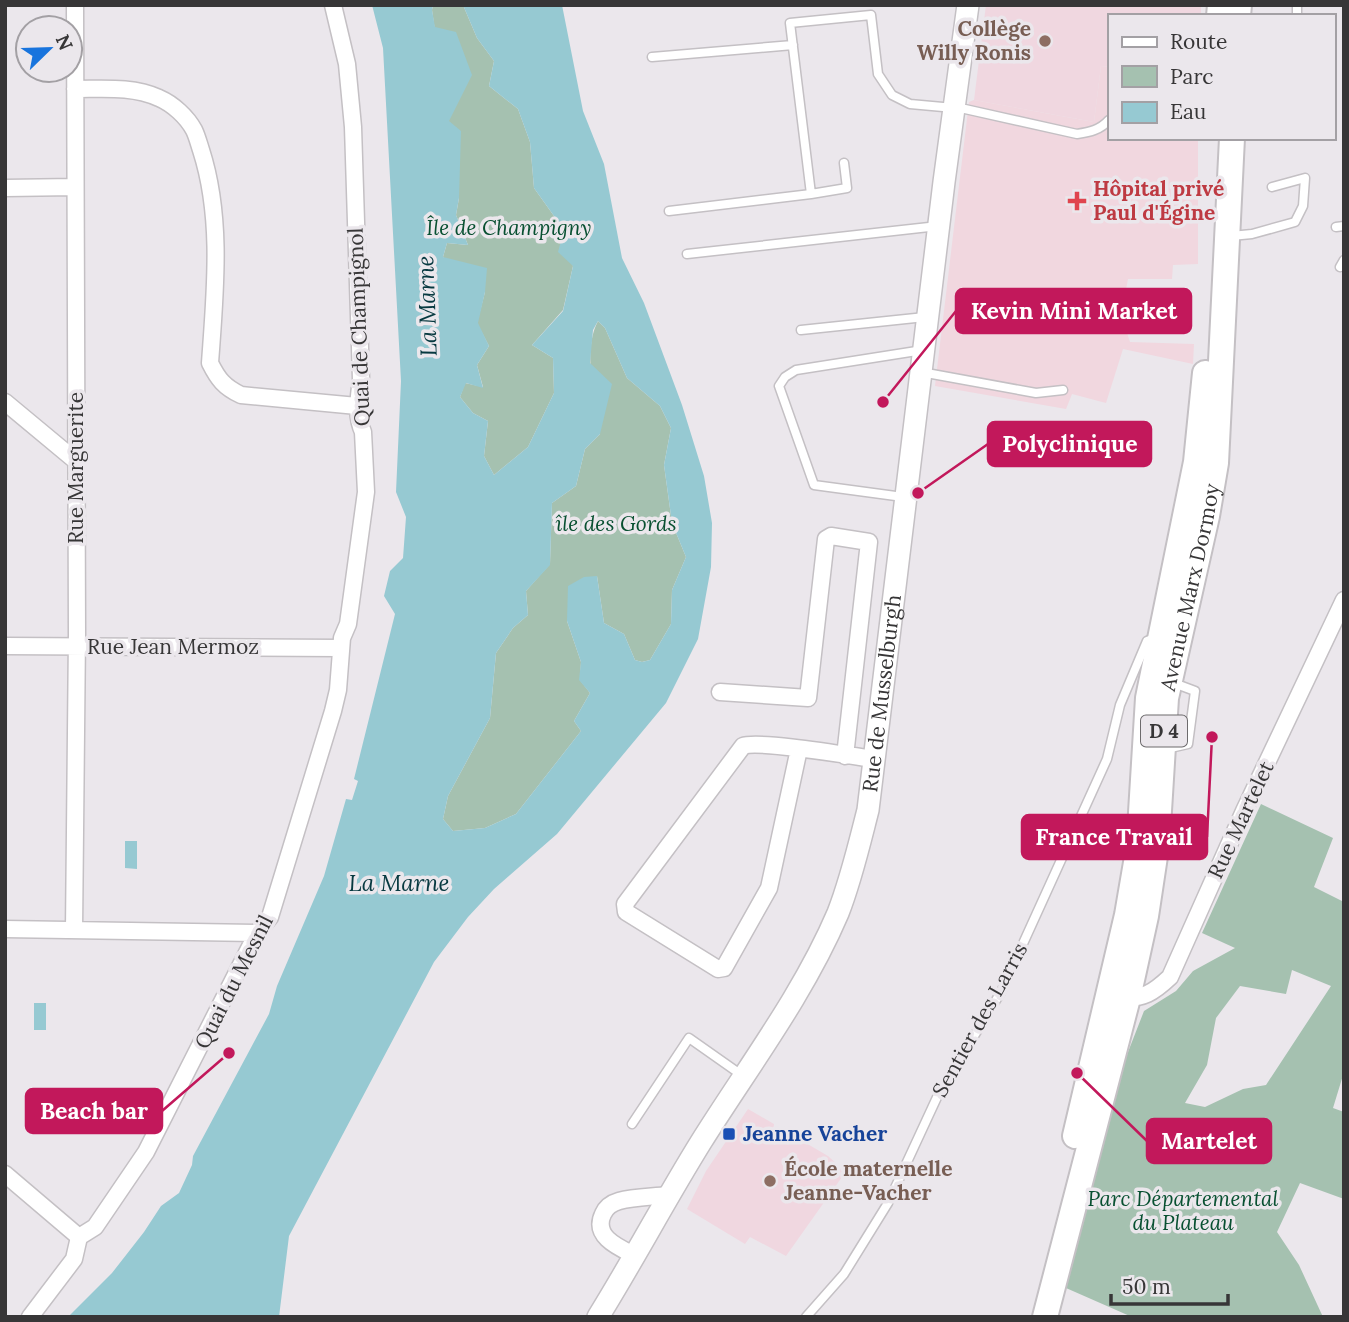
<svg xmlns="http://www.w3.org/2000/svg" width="1349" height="1322" viewBox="0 0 1349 1322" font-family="Lora,serif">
	<rect width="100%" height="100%" fill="#ebe7ec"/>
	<!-- education -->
	<path fill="#f0d7e0" d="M986,5H1201V16H1109V67L1101,66L1094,122L974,100Z
		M748,1109L774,1124L773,1135L782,1139L787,1132L828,1156L839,1166L842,1172V1177L786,1256L750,1237L745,1244L687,1209L706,1171Z"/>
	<!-- medical -->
	<path fill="#f1d7df" d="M1101,66L1109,67V138H1198V264L1173,265L1172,279H1128L1118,332L1127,333L1130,342L1194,344L1193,364L1123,349L1106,403L1072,394L1066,409L935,386L969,102L974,100L1094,122Z"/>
	<!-- green -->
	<path fill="#a5c1b0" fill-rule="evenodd" d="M433,5H463L477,38L494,61L489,86L518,109L530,142L534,188L564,230L573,266L563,310L532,345L553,358L554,393L528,447L494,475L484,456L488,421L473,413L460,397L465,383L483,387L477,365L489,346L477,323L485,292L443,257L447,243L468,245L456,215L459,198L432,10Z
		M598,321L605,328L627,378L660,406L671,428L664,465L672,523L686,557L672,590L671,624L650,660L642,662L635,660L624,634L604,623L597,576L567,621L581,662L580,680L590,693L574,721L581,731L516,814L485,828L453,831L443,819L448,796L490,718L496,653L513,628L528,615L526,591L550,564L552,503L576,486L585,449L600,434C595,402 582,351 598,321Z
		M1261,804L1333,838L1314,887L1344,902V1072L1333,1108L1344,1112V1199L1300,1183L1277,1232L1299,1265L1323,1317H1132L1066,1288L1121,1070L1144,1011L1176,991L1193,971L1235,948L1202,933ZM1292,970L1331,986L1266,1085L1243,1089L1205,1107L1185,1103L1207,1065L1216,1018L1240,986L1286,994Z"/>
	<!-- water -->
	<path fill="#96c9d2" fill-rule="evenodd" d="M372,5H433L432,10L435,27L456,32L472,75L449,121L461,131L459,198L456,215L468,245L447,243L443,257L487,268L485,292L478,323L489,346L477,365L483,388L466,383L460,397L473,413L488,421L484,456L494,475L528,447L554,393L553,358L532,345L563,311L573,266L558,252L564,230L534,188L530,142L518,109L489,86L494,61L477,38L463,5H562L583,111L604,164L622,258L644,303L682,405L704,476L712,523L711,567L698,639L666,703L557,834L494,889L468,917L434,962L289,1236L279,1317H68L112,1273L144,1232L161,1206L179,1193L192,1165L193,1156L269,1014L277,986L324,876L346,799L352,800L358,781L354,779L395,614L384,596L390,571L403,558L406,517L396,492L401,381L383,48ZM598,321L605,328L627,378L660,406L671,428L664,465L672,523L686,557L672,590L671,624L650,660L642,662L635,660L624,634L604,623L597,576L584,577L568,586L567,621L581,662L579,680L590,693L574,721L581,731L516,814L485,828L453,831L443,819L448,796L490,718L496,653L513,628L528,615L526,591L550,565L552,503L576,486L585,449L600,434L612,384L590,363L593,330Z
		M125,841H137V869L125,868Z
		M34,1003H46V1030H34Z"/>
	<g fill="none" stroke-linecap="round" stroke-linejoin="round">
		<!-- lane casing -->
		<g stroke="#c4c0c4" stroke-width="11">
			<path id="lane" d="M1297,16V5
				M652,57L793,45
				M844,163L847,188L811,194L790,23L871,15L878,74L892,95L910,104L965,109L1077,134C1090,132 1100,130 1109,120
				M669,211L811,194
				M1336,227L1344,226
				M1231,236L1252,234L1295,222L1303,206L1305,178L1272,187
				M687,254L938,226
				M1340,267L1344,260
				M801,330L925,317
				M921,372L1036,393L1063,390
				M903,497L814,485L779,386L785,377L796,370L923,350
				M1166,749L1188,744L1195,691L1171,682
				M632,1124L689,1038L743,1076
				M806,1317L844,1274L888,1203L939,1093L1001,992L1107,759L1120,705L1147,641L1155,638"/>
		</g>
		<!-- street casing -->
		<g stroke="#c4c0c4" stroke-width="19">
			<path id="street" d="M75,89C103,89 133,86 159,98C173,104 187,117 194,130C197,136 199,144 201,150C223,218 215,293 210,363C218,379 224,387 241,395L357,406
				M5,188L75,187
				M5,402L76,461
				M5,646L340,648
				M720,692L808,698L826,539L831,536L869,542L845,756
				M799,749L769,888L724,968L718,969L626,912L625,904L743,746C758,740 852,756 874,759
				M5,929L257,933
				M74,930L77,634L75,5
				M1120,997C1143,1000 1154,992 1170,977L1244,811L1344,600
				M5,1174L79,1237
				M636,1256C620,1248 592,1237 603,1214C606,1207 612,1203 619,1201C634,1197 652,1197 668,1195
				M30,1317L74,1259L79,1237L95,1227L146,1152L257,933L270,917L333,711L338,690L342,638L348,624L366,492L363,432C355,415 359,397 361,379L353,127L347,64L333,5"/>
		</g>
		<!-- secondary casing -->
		<g stroke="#c4c0c4" stroke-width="24">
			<g id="secondary">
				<path id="s1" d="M598,1317C634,1259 665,1200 701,1142C748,1067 803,995 838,913C851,880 859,845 868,810L944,182L968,5"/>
			</g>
		</g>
		<!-- primary casing -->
		<g stroke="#c4c0c4" stroke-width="28">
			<g id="primary">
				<path d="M1219,16L1220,5"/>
				<path d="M1238,16L1239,5"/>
				<path d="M1075,1136L1127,915L1139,845L1148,698L1196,462L1205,373"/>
				<path id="s2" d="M1045,1317L1128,998L1146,916L1157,843L1166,698L1207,516L1216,463L1232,138"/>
			</g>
		</g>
		<!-- lane -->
		<use href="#lane" stroke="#fff" stroke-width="8"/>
		<!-- street -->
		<use href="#street" stroke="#fff" stroke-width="16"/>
		<!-- secondary -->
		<use href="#secondary" stroke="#fff" stroke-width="21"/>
		<!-- primary -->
		<use href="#primary" stroke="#fff" stroke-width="24"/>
	</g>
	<!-- markers -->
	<g fill="#8d6e63" stroke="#ebe7ec" stroke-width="2.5">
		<circle cx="1045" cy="41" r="7"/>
		<circle cx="770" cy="1181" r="7"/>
	</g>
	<path fill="#e0444e" stroke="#ebe7ec" stroke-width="2.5" d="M1073.5 190.5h7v7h7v7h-7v7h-7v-7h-7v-7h7z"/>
	<rect fill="#1a4fb4" stroke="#ebe7ec" stroke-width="2.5" x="722" y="1127" width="14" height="14" rx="3.5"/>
	<g text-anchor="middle" stroke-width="7" stroke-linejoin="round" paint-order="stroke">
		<!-- shield labels -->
		<rect fill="#ebe7ec" stroke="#6d6b6d" stroke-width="2" x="1141" y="715.5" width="46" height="31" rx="5"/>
		<g font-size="19" font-weight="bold" fill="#373637">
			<text x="1164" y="738">D 4</text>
		</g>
		<!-- education labels -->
		<g font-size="21" font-weight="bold" fill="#785e54" stroke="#ebe7ec" text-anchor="end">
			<text x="1031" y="36">Collège<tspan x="1031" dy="24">Willy Ronis</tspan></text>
			<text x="784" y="1176" text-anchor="start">École maternelle<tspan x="784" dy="24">Jeanne-Vacher</tspan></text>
		</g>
		<!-- health labels -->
		<g font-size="21" font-weight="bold" fill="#be3a42" stroke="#ebe7ec" text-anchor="start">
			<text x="1093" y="196">Hôpital privé<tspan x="1093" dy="24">Paul d'Égine</tspan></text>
		</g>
		<!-- park labels -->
		<g font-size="21" font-style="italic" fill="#085031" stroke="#ebe7ec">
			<text x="509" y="235">Île de Champigny</text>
			<text x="616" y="531">île des Gords</text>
			<text x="1183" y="1206">Parc Départemental<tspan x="1183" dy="24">du Plateau</tspan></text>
		</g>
		<!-- street labels -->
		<g font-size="21" fill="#373637" stroke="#ebe7ec">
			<text transform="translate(359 327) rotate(-92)" y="7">Quai de Champignol</text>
			<text transform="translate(76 468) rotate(-90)" y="7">Rue Marguerite</text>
			<text dy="7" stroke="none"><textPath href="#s2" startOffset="746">Avenue Marx Dormoy</textPath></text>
			<text x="173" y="654">Rue Jean Mermoz</text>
			<text dy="7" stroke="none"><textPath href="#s1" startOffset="695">Rue de Musselburgh</textPath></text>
			<text transform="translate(1241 820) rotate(-65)" y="7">Rue Martelet</text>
			<text transform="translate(234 982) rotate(-63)" y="7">Quai du Mesnil</text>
			<text transform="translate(980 1020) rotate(-61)" y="7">Sentier des Larris</text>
		</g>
		<!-- transit labels -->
		<g font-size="21" font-weight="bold" fill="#164399" stroke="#ebe7ec" text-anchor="start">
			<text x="743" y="1141">Jeanne Vacher</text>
		</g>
		<!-- water labels -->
		<g font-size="23" font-style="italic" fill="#073940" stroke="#ebe7ec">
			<text transform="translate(427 306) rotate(-92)" y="8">La Marne</text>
			<text x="399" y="891">La Marne</text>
		</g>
	</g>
	<!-- callouts -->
	<path fill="none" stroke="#c2185b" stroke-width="2.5" d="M883 402L956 311M918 493L988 444M1212 737L1207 837M229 1053L162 1111M1077 1073L1147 1141"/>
	<g fill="#c2185b" stroke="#ebe7ec" stroke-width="2.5">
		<circle cx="883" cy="402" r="7"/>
		<circle cx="918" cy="493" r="7"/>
		<circle cx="1212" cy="737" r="7"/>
		<circle cx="229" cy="1053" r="7"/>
		<circle cx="1077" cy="1073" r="7"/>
	</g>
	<g fill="#c2185b" stroke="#c2185b" stroke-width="2.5">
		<rect x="956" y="289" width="235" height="44" rx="7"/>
		<rect x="988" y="422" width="163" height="44" rx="7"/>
		<rect x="1022" y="815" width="185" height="44" rx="7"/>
		<rect x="26" y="1089" width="136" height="44" rx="7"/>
		<rect x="1147" y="1119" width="124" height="44" rx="7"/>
	</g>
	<g font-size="23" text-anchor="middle" font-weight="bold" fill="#fff">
		<text x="1074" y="319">Kevin Mini Market</text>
		<text x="1070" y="452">Polyclinique</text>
		<text x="1114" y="845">France Travail</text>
		<text x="94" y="1119">Beach bar</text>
		<text x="1209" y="1149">Martelet</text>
	</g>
	<!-- border -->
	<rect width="1349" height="1322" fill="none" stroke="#373637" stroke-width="14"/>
	<!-- legend -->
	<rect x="1108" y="14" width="228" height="126" fill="#ebe7ec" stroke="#a3a0a4" stroke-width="2"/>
	<rect x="1122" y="37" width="35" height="10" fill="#ffffff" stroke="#a3a0a4" stroke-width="2"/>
	<text x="1170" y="49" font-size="21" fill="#373637">Route</text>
	<rect x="1122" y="66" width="35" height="21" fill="#a5c1b0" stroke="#a3a0a4" stroke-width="2"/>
	<text x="1170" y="84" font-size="21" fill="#373637">Parc</text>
	<rect x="1122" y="102" width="35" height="21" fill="#96c9d2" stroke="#a3a0a4" stroke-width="2"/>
	<text x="1170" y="119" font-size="21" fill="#373637">Eau</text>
	<!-- north arrow -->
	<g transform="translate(49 49) rotate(67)"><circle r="33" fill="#ebe7ec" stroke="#a3a0a4" stroke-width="2"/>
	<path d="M0-5L12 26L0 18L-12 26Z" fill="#1874dd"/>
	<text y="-10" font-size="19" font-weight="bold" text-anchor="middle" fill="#373637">N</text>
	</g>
	<!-- scale -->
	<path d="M1111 1294v10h117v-10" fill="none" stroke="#373637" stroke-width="3.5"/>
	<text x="1122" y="1294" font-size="21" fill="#373637" stroke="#ebe7ec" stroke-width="5" paint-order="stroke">50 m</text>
</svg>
